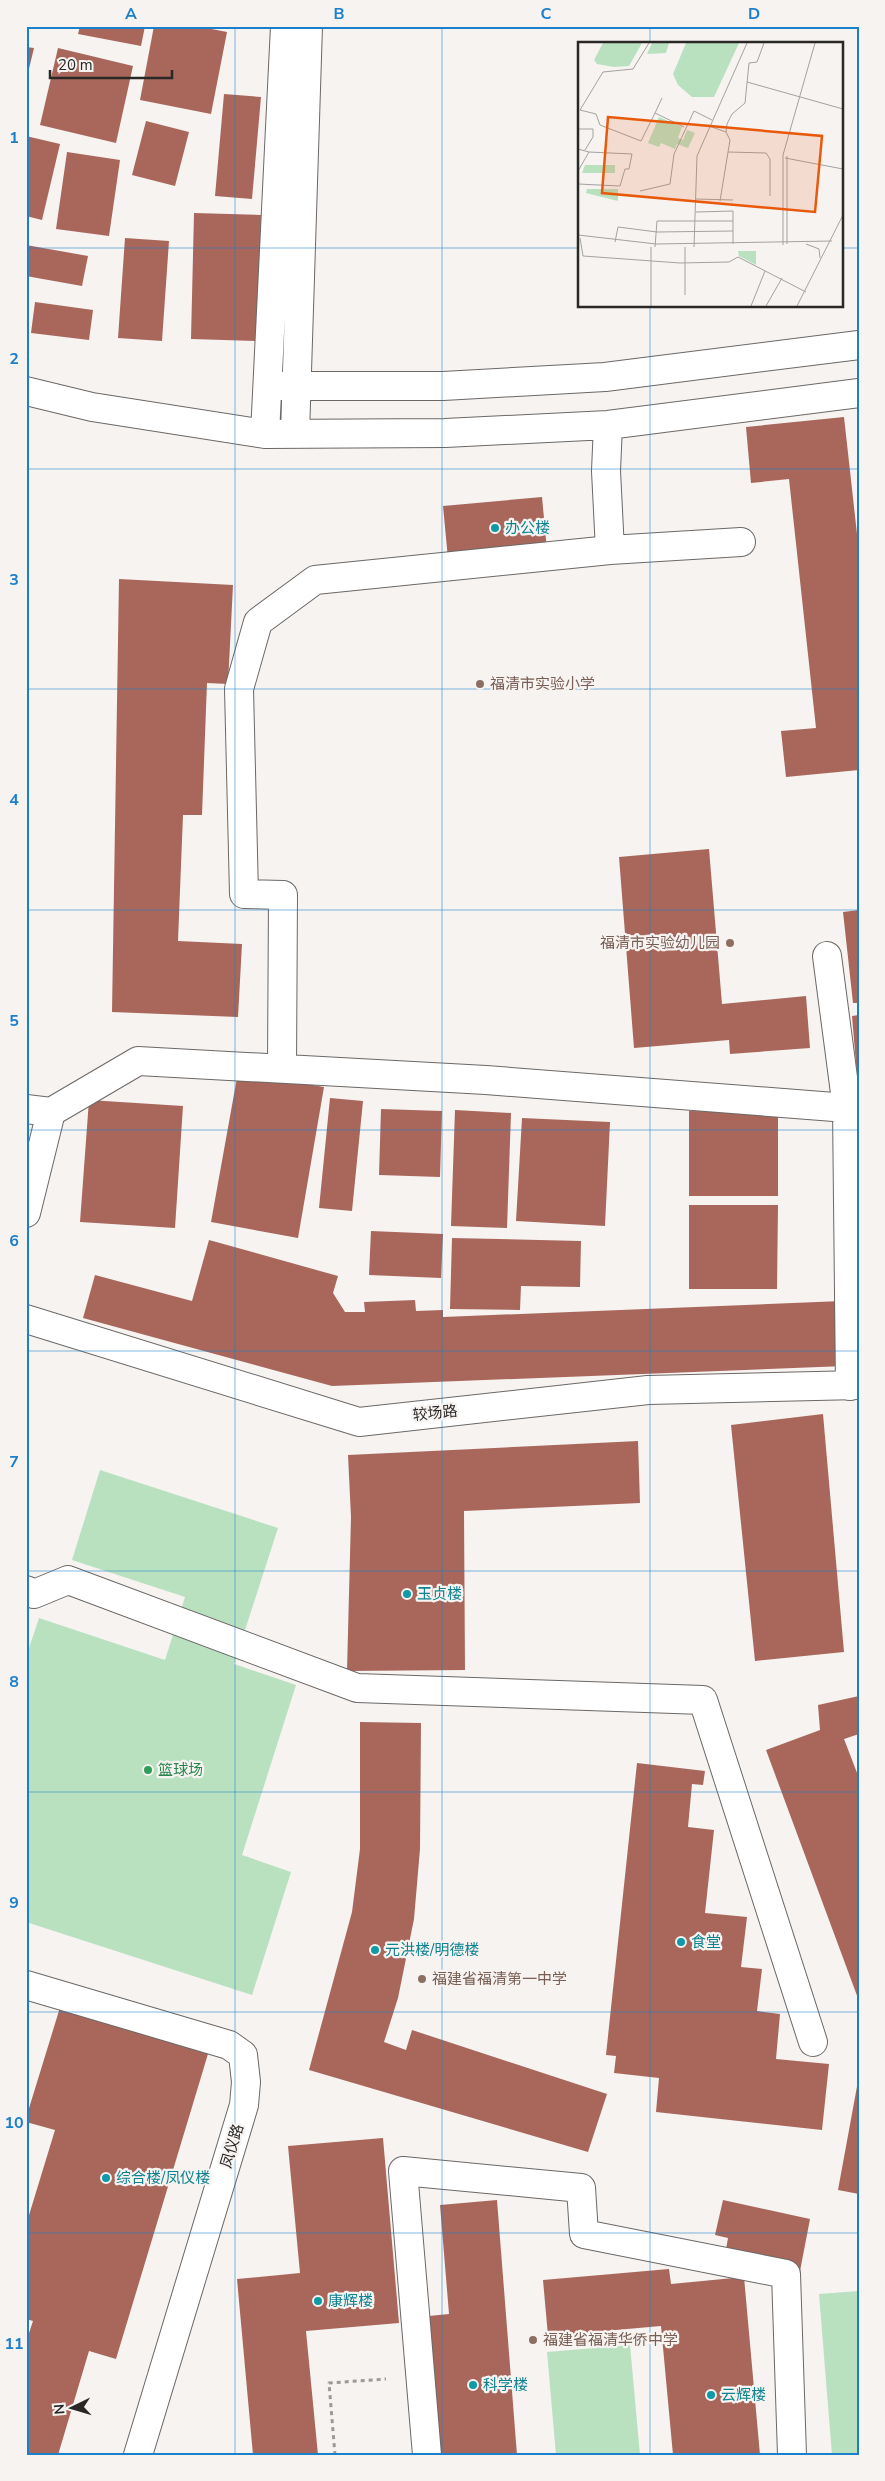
<svg xmlns="http://www.w3.org/2000/svg" width="885" height="2481" viewBox="0 0 885 2481" font-family="'Nunito Sans','Noto Sans SC',sans-serif">
	<rect width="100%" height="100%" fill="#f6f3f1"/>
	<!-- green -->
	<path fill="#b9e1c0" d="M100,1470L278,1528L234,1664L296,1685L242,1855L291,1872L252,1995L26,1922V1657L39,1618L165,1660L185,1597L72,1560Z
		M859,2291V2455H832L819,2294Z
		M630,2345L640,2455H556L547,2352Z"/>
	<!-- building -->
	<path fill="#a9675c" d="M80,26H145L141,46L78,34Z
		M154,26H196L227,32L211,114L140,100Z
		M26,47L34,48L27,77H26Z
		M58,48L133,66L116,143L40,125Z
		M224,94L261,97L252,199L215,196Z
		M146,121L189,132L175,186L132,175Z
		M26,136L60,144L42,220L26,216Z
		M67,152L120,160L109,236L56,229Z
		M194,213L261,215L258,341L191,339Z
		M125,238L169,241L162,341L118,338Z
		M26,245L88,256L82,286L26,276Z
		M35,302L93,310L89,340L31,333Z
		M844,417L859,552V770L786,777L781,731L816,728L789,479L751,483L746,427Z
		M542,497L547,550L448,559L443,506Z
		M119,579L233,585L228,684L207,683L202,815H183L178,941L242,944L238,1017L112,1012Z
		M709,849L722,1004L806,996L810,1048L730,1054L729,1040L634,1048L619,857Z
		M859,910V1003H853L843,912Z
		M859,1015V1076H857L852,1016Z
		M238,1072L324,1087L298,1238L211,1222Z
		M330,1098L363,1101L352,1211L319,1208Z
		M89,1100L183,1106L175,1228L80,1222Z
		M381,1109L442,1111L440,1177L379,1175Z
		M455,1110L511,1113L507,1228L451,1226Z
		M689,1111L778,1112V1196H689Z
		M522,1118L610,1122L605,1226L516,1221Z
		M689,1205H778L777,1289H689Z
		M371,1231L443,1234L441,1278L369,1275Z
		M452,1238L581,1241L580,1287L521,1286L520,1310L450,1309Z
		M209,1240L338,1276L333,1293L345,1312H365L364,1302L415,1300L416,1311L443,1310V1317L842,1301L845,1366L332,1386L83,1318L95,1275L192,1301Z
		M823,1414L844,1652L755,1661L731,1425Z
		M638,1441L640,1503L464,1511L465,1670L347,1671L351,1517L348,1455Z
		M859,1696V1734L844,1739L859,1778V2001L766,1750L820,1730L818,1705Z
		M360,1722L421,1723L420,1849L414,1919L398,1998L384,2042L406,2050L412,2030L607,2094L588,2152L309,2070L352,1912L360,1849Z
		M637,1763L705,1771L703,1785L692,1784L688,1827L714,1830L705,1913L747,1917L741,1967L762,1969L757,2011L780,2014L776,2059L829,2064L822,2130L656,2112L659,2078L614,2073L616,2056L606,2055Z
		M66,1988L214,2034L116,2359L89,2351L58,2455H26V2342L33,2321L26,2319V2225L55,2130L26,2122V2118Z
		M858,2081H859V2194L838,2190Z
		M383,2138L399,2323L306,2331L318,2455H253L237,2279L300,2273L288,2146Z
		M497,2200L517,2455H440L429,2316L449,2314L440,2205Z
		M723,2200L810,2219L800,2271L725,2255L728,2238L715,2235Z
		M669,2269L671,2284L744,2277L760,2455H673L661,2326L548,2336L543,2280Z"/>
	<g fill="none" stroke-linecap="round" stroke-linejoin="round">
		<!-- minor casing -->
		<g stroke="#6b6866" stroke-width="30">
			<path id="minor" d="M268,386H443L605,377L859,345
				M26,391L92,407L265,434L445,433L608,425L859,393
				M608,425L606,471L610,550
				M265,434L285,26
				M295,434L308,26
				M827,956L847,1108L850,1386
				M282,1067L283,895L244,894L239,689L258,622L315,580L610,550L741,542
				M26,1109L51,1112L138,1061L486,1080L847,1108
				M26,1213L51,1112
				M26,1590L34,1594L68,1580L357,1688L703,1700L813,2042
				M26,1985L229,2045L243,2055L246,2082L244,2105L138,2455
				M427,2455L403,2171L581,2188L584,2234L786,2274L792,2455"/>
		</g>
		<!-- tertiary casing -->
		<g stroke="#6b6866" stroke-width="30">
			<path id="tertiary" d="M26,1319L359,1422L648,1390L859,1385"/>
		</g>
		<!-- path -->
		<path stroke="#9c9a98" stroke-width="3" stroke-dasharray="4 4" stroke-linecap="butt" d="M335,2455L329,2383L386,2379"/>
		<!-- minor -->
		<use href="#minor" stroke="#fff" stroke-width="28"/>
		<!-- tertiary -->
		<use href="#tertiary" stroke="#fff" stroke-width="28"/>
	</g>
	<!-- grid -->
	<path fill="none" stroke="#1a80cb" stroke-width="1" stroke-opacity="0.55" d="M235,26V2455M442,26V2455M650,26V44M26,248H579M841,248H859M650,306V2455M26,469H859M26,689H859M26,910H859M26,1130H859M26,1351H859M26,1571H859M26,1792H859M26,2012H859M26,2233H859"/>
	<!-- markers -->
	<g fill="#0f9aa8" stroke="#f6f3f1" stroke-width="2">
		<circle cx="495" cy="528" r="5"/>
		<circle cx="407" cy="1594" r="5"/>
		<circle cx="681" cy="1942" r="5"/>
		<circle cx="375" cy="1950" r="5"/>
		<circle cx="106" cy="2178" r="5"/>
		<circle cx="318" cy="2301" r="5"/>
		<circle cx="473" cy="2385" r="5"/>
		<circle cx="711" cy="2395" r="5"/>
	</g>
	<g fill="#8d6e63" stroke="#f6f3f1" stroke-width="2">
		<circle cx="480" cy="684" r="5"/>
		<circle cx="730" cy="943" r="5"/>
		<circle cx="422" cy="1979" r="5"/>
		<circle cx="533" cy="2340" r="5"/>
	</g>
	<circle fill="#2e9e5b" stroke="#f6f3f1" stroke-width="2" cx="148" cy="1770" r="5"/>
	<g text-anchor="middle" stroke-width="4.5" stroke-linejoin="round" paint-order="stroke">
		<!-- culture labels -->
		<g font-size="15" fill="#0d838f" stroke="#f6f3f1" text-anchor="start">
			<text x="505" y="533">办公楼</text>
			<text x="417" y="1599">玉贞楼</text>
			<text x="691" y="1947">食堂</text>
			<text x="385" y="1955">元洪楼/明德楼</text>
			<text x="116" y="2183">综合楼/凤仪楼</text>
			<text x="328" y="2306">康辉楼</text>
			<text x="483" y="2390">科学楼</text>
			<text x="721" y="2400">云辉楼</text>
		</g>
		<!-- education labels -->
		<g font-size="15" fill="#785e54" stroke="#f6f3f1" text-anchor="start">
			<text x="490" y="689">福清市实验小学</text>
			<text x="720" y="948" text-anchor="end">福清市实验幼儿园</text>
			<text x="432" y="1984">福建省福清第一中学</text>
			<text x="543" y="2345">福建省福清华侨中学</text>
		</g>
		<!-- street labels -->
		<g font-size="15" fill="#292827" stroke="#f6f3f1">
			<text transform="translate(435 1413) rotate(-6)" y="5">较场路</text>
			<text transform="translate(232 2146) rotate(-73)" y="5">凤仪路</text>
		</g>
		<!-- leisure labels -->
		<g font-size="15" fill="#27864d" stroke="#f6f3f1" text-anchor="start">
			<text x="158" y="1775">篮球场</text>
		</g>
	</g>
	<!-- overview -->
	<g transform="translate(578 42)">
		<rect width="265" height="265" fill="#f6f3f1"/>
		<path d="M25,1H64L51,24L36,25L19,22L16,18ZM74,1H91L88,11L69,12ZM108,1H161L136,55H114L100,43L95,32ZM81,75L104,85L100,96L105,98L109,88L117,91L110,106L99,102L97,107L83,101L81,105L70,101ZM7,123H37V131H4ZM9,147H40V159L8,151ZM160,209H178V223L161,214Z" fill="#b9e1c0"/>
		<path fill="none" stroke="#a4a2a0" stroke-width="1" d="M71,1L55,27L25,30L2,68L18,72L22,83L63,99L77,71M169,40L265,67M84,56L77,71L106,85M131,84L148,90M0,87H15V95L7,108M0,107L11,110L0,129M150,110L188,111L192,117V154M209,114V202M207,116L265,127M0,142L42,144L47,127H51L54,112L11,110M62,149L92,142L96,112L116,69L134,78M118,157L155,158M142,159L152,98L148,90L149,82L154,72L167,61L171,21L179,20L186,1M118,170L155,169V202M0,193L78,202L254,199M2,196L5,214L102,221L151,220L160,215M37,200L40,185L79,190L155,189M228,202L241,207L242,216M205,203V113L237,1M77,205L79,179H155M116,205L119,114L169,1M160,215L228,250M107,253V205M73,264V205M173,264L187,229M188,264L204,236M219,264L265,173"/>
		<path fill="#e8590c" fill-opacity="0.15" stroke="#e8590c" stroke-width="2.5" d="M30,75L244,94L237,170L24,151Z"/>
		<rect width="265" height="265" fill="none" stroke="#292827" stroke-width="2.5"/>
	</g>
	<!-- border -->
	<rect width="885" height="2481" fill="none" stroke="#f6f3f1" stroke-width="55"/>
	<!-- north arrow -->
	<g transform="translate(72 2408) rotate(265)" stroke="#f6f3f1" stroke-width="4" paint-order="stroke">
	<path d="M0-4L9 19L0 12L-9 19Z" fill="#292827"/>
	<text y="-8" font-size="14" font-weight="bold" text-anchor="middle" fill="#292827">N</text>
	</g>
	<!-- scale -->
	<path d="M50 70v8h122v-8" fill="none" stroke="#292827" stroke-width="2.5"/>
	<text x="58" y="70" font-size="15" fill="#292827" stroke="#f6f3f1" stroke-width="4" paint-order="stroke">20 m</text>
	<rect x="28" y="28" width="830" height="2426" fill="none" stroke="#1a80cb" stroke-width="2"/>
	<g font-size="16" text-anchor="middle" font-weight="bold" fill="#1a80cb">
		<text x="131" y="19">A</text>
		<text x="339" y="19">B</text>
		<text x="546" y="19">C</text>
		<text x="754" y="19">D</text>
		<text x="14" y="143">1</text>
		<text x="14" y="364">2</text>
		<text x="14" y="585">3</text>
		<text x="14" y="805">4</text>
		<text x="14" y="1026">5</text>
		<text x="14" y="1246">6</text>
		<text x="14" y="1467">7</text>
		<text x="14" y="1687">8</text>
		<text x="14" y="1908">9</text>
		<text x="14" y="2128">10</text>
		<text x="14" y="2349">11</text>
	</g>
</svg>
